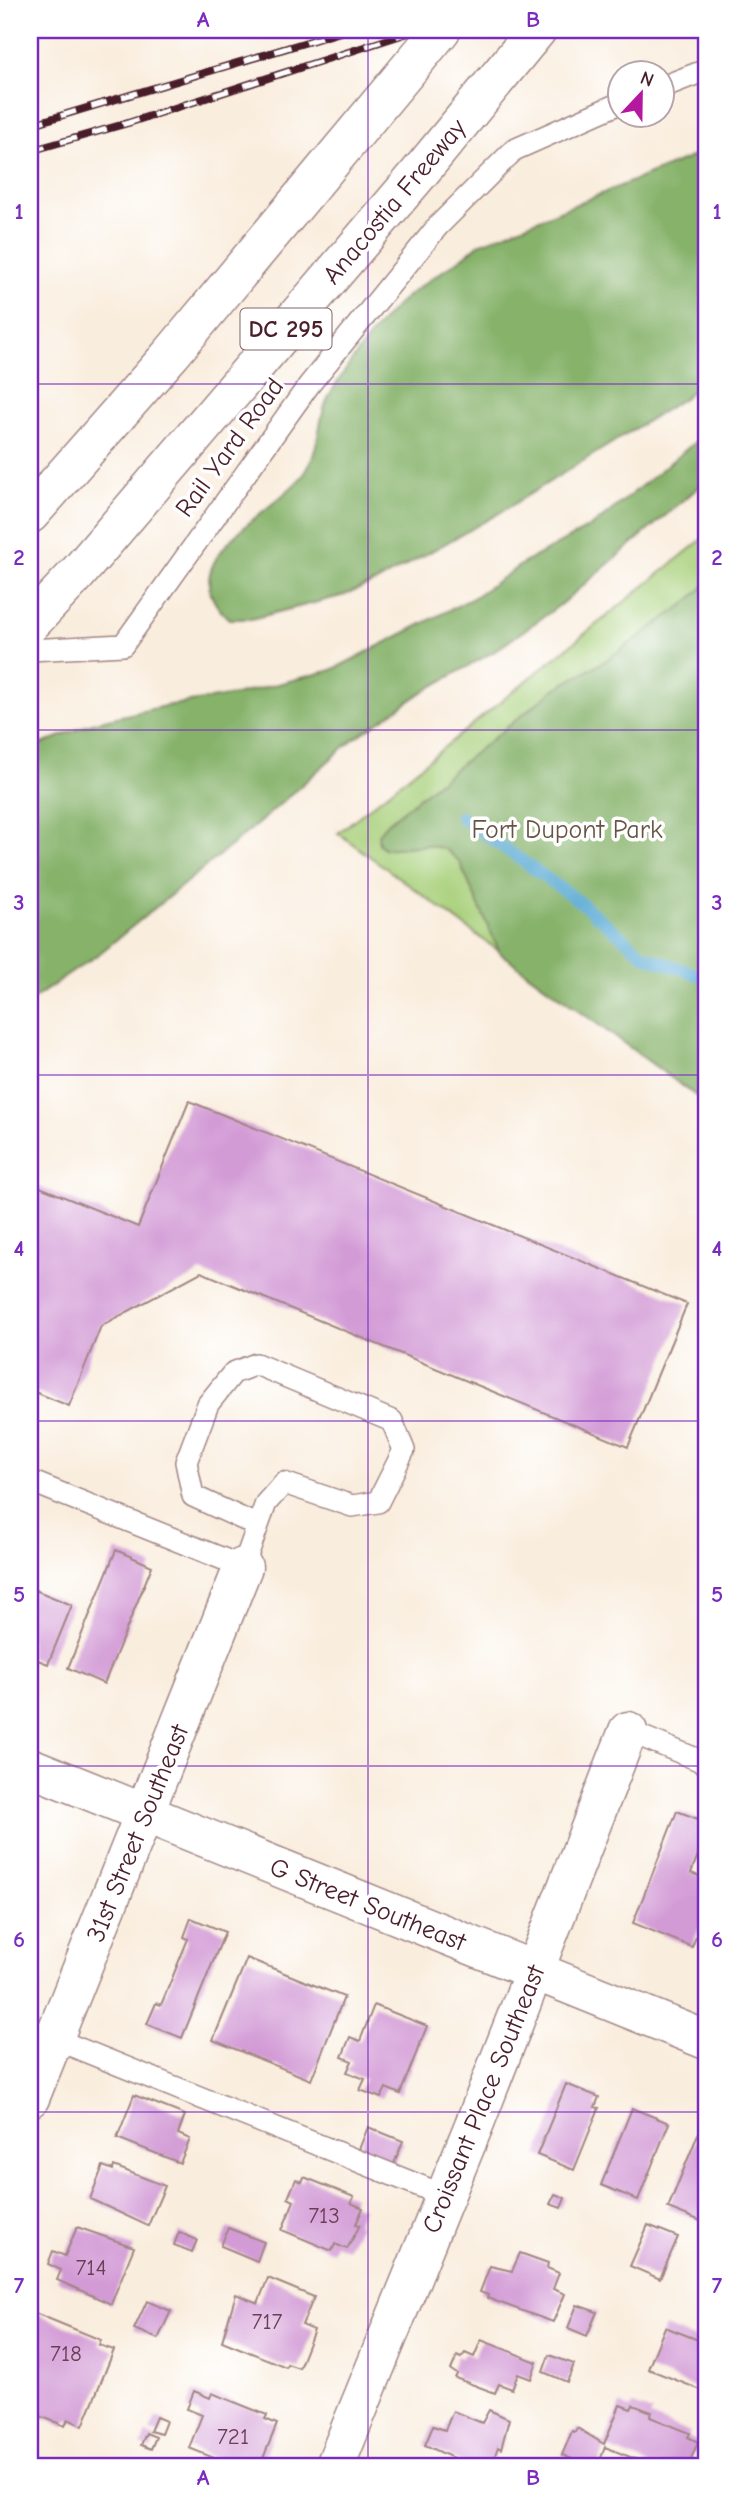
<svg xmlns="http://www.w3.org/2000/svg" width="736" height="2496" viewBox="0 0 736 2496" font-family="'Comic Neue',sans-serif">
	<rect width="100%" height="100%" fill="#fff"/>
	<filter id="ink" filterUnits="userSpaceOnUse"><feTurbulence type="fractalNoise" baseFrequency=".0143" numOctaves="2"/><feDisplacementMap in="SourceGraphic" scale="14" xChannelSelector="R" yChannelSelector="G"/><feConvolveMatrix kernelMatrix="1 2 1 2 8 2 1 2 1" color-interpolation-filters="sRGB"/></filter>
	<filter id="wash" filterUnits="userSpaceOnUse"><feTurbulence type="fractalNoise" baseFrequency=".00686" numOctaves="4" result="noise"/><feDisplacementMap in="SourceGraphic" scale="28" xChannelSelector="R" yChannelSelector="G"/><feGaussianBlur stdDeviation="1.57" result="paint"/><feColorMatrix in="noise" values="0 0 0 0 0 0 0 0 0 0 0 0 0 0 0 0 0 1.4 0 .05"/><feComposite in="paint" operator="in"/></filter>
	<g filter="url(#wash)">
		<rect width="100%" height="100%" fill="#f9eddd"/>
		<!-- green -->
		<path fill="#a9d07b" stroke="#7a7853" stroke-width="2" d="M706,536V1103L338,833Z"/>
		<!-- forest -->
		<path fill="#86b26b" stroke="#68684b" stroke-width="2" d="M706,151V379L684,398L498,514L378,581L345,595L251,619H229C164,561 275,513 304,474C322,449 316,414 333,389C351,360 383,315 410,294C433,276 457,264 479,244Z
			M706,433V481L560,605L495,651L421,693L351,741L261,821L100,953L30,1001V749L95,722L165,706L235,695L332,670L473,598L522,564L595,524Z
			M706,585V1103L500,953L459,861L445,849L427,845L385,849L379,844L378,835L386,824L556,688L605,661L686,603Z"/>
		<g fill="none" stroke-linecap="round" stroke-linejoin="round">
			<!-- stream -->
			<path stroke="#5aaad4" stroke-width="12" d="M461,817L580,902L645,956L706,978"/>
		</g>
		<g id="blocks">
			<!-- building -->
			<path fill="#d39bd6" d="M189,1101L687,1304L628,1447L201,1272L101,1326L69,1406L30,1390V1183L138,1227Z
				M116,1550L152,1566L104,1684L68,1668Z
				M30,1588L72,1605L48,1664L30,1657Z
				M677,1811L706,1822V1834L691,1873L706,1879V1911L692,1947L633,1923Z
				M191,1918L225,1932L182,2038L147,2024L156,2003L161,2005L166,1993L188,1939L184,1937Z
				M247,1958L344,1997L311,2080L213,2040Z
				M374,2005L427,2026L400,2094L386,2088L381,2098L360,2090L365,2079L347,2072L352,2061L342,2057L350,2037L360,2041Z
				M566,2084L599,2097L595,2107L599,2108L574,2170L537,2155Z
				M134,2095L185,2115L178,2134L190,2139L180,2163L117,2138Z
				M632,2108L669,2123L638,2200L601,2185Z
				M368,2127L403,2141L391,2171L356,2157Z
				M698,2134L706,2138V2223L668,2208Z
				M103,2166L113,2170L114,2166L165,2186L148,2226L90,2199Z
				M304,2177L354,2197L351,2203L363,2208L356,2224L360,2225L347,2249L335,2244L332,2251L282,2230L294,2201L288,2198L296,2179L302,2182Z
				M555,2194L565,2198L561,2208L550,2204Z
				M648,2225L678,2237L660,2279L630,2266Z
				M77,2227L134,2247L111,2304L57,2280L61,2270L48,2264L53,2251L65,2256Z
				M228,2228L264,2242L257,2261L221,2246Z
				M179,2232L197,2240L192,2252L174,2245Z
				M520,2253L548,2263L547,2268L559,2273L553,2289L565,2294L553,2322L487,2298L488,2295L480,2292L490,2266L512,2271Z
				M268,2278L314,2297L302,2325L314,2330L299,2368L287,2364L286,2367L222,2341L236,2294L258,2303Z
				M147,2301L171,2311L158,2339L134,2329Z
				M577,2305L597,2312L587,2336L568,2328Z
				M35,2313L101,2340L99,2345L114,2350L83,2426L68,2419L65,2426L30,2412V2325Z
				M665,2327L706,2343V2392L648,2369Z
				M481,2340L537,2362L531,2379L518,2374L512,2389L499,2384L495,2393L455,2378L457,2374L451,2370L457,2356L461,2358L465,2353L474,2357Z
				M549,2355L574,2364L567,2382L543,2372Z
				M194,2391L210,2398L212,2393L267,2415L265,2419L277,2424L260,2466H234L189,2448L202,2415L187,2409Z
				M620,2405L631,2409L633,2405L652,2412L650,2417L690,2433L688,2437L698,2442L688,2466H653L605,2447L598,2466H589L562,2455L572,2431L575,2432L577,2428L604,2444Z
				M489,2410L509,2419L501,2449L498,2447L491,2466H470L425,2445L433,2426L445,2430L453,2411L482,2423Z
				M156,2417L166,2421L161,2434L150,2431Z
				M146,2433L156,2437L151,2449L141,2445Z"/>
		</g>
	</g>
	<g filter="url(#ink)">
		<use href="#blocks" fill-opacity="0" stroke="#a28684" stroke-width="2"/>
		<g fill="none" stroke-linecap="round" stroke-linejoin="round">
			<!-- lane casing -->
			<g stroke="#a28684" stroke-width="24">
				<path id="lane" d="M662,87L706,70
					M30,650L123,645L309,385L438,226L514,150L620,103
					M30,1481L243,1567L266,1503L284,1483L352,1506L378,1502L404,1450L392,1421L256,1364L233,1373L208,1404L186,1462L193,1496L256,1525
					M628,1731L706,1763
					M30,2029L445,2196"/>
			</g>
			<!-- street casing -->
			<g stroke="#a28684" stroke-width="41">
				<path id="street" d="M30,1767L706,2040
					M30,2098L243,1567
					M335,2466L476,2120L628,1731"/>
			</g>
			<!-- highway casing -->
			<g stroke="#a28684" stroke-width="41">
				<path id="highway" d="M30,514L172,353L441,30
					M30,624L77,574L416,177L537,30"/>
			</g>
			<!-- lane -->
			<use href="#lane" stroke="#fff" stroke-width="21"/>
			<!-- street -->
			<use href="#street" stroke="#fff" stroke-width="38"/>
			<!-- highway -->
			<use href="#highway" stroke="#fff" stroke-width="38"/>
			<!-- rail casing -->
			<g stroke="#4a1f2b" stroke-width="8">
				<path id="rail" d="M30,125L347,30
					M30,151L128,123L417,30"/>
			</g>
			<!-- rail -->
			<use href="#rail" stroke="#fff" stroke-width="5" stroke-dasharray="16" stroke-linecap="butt"/>
		</g>
	</g>
	<!-- grid -->
	<path fill="none" stroke="#7b2cbf" stroke-width="2" stroke-opacity="0.55" d="M368,30V2466M30,384H706M30,730H706M30,1075H706M30,1421H706M30,1766H706M30,2112H706"/>
	<g text-anchor="middle" stroke-width="7" stroke-linejoin="round" paint-order="stroke">
		<!-- number labels -->
		<g font-size="23" fill="#6c3e56">
			<text x="324" y="2223">713</text>
			<text x="91" y="2275">714</text>
			<text x="267" y="2329">717</text>
			<text x="66" y="2361">718</text>
			<text x="233" y="2444">721</text>
		</g>
		<!-- shield labels -->
		<rect fill="#fff" stroke="#80626b" stroke-width="2" x="240.5" y="308.5" width="91" height="41" rx="5"/>
		<g font-size="24" font-weight="bold" fill="#4a1f2b">
			<text x="286" y="337">DC 295</text>
		</g>
		<!-- street labels -->
		<g font-size="26" fill="#4a1f2b" stroke="#fff">
			<text transform="translate(394 201) rotate(-50)" y="9">Anacostia Freeway</text>
			<text transform="translate(229 447) rotate(-54)" y="9">Rail Yard Road</text>
			<text transform="translate(137 1833) rotate(-68)" y="9">31st Street Southeast</text>
			<text transform="translate(368 1904) rotate(22)" y="9">G Street Southeast</text>
			<text transform="translate(483 2099) rotate(-68)" y="9">Croissant Place Southeast</text>
		</g>
		<!-- park labels -->
		<g font-size="26" fill="#665443" stroke="#fff">
			<text x="567" y="838">Fort Dupont Park</text>
		</g>
	</g>
	<!-- margin -->
	<rect width="736" height="2496" fill="none" stroke="#fff" stroke-width="77"/>
	<!-- north arrow -->
	<g transform="translate(641 94) rotate(22)"><circle r="33" fill="#ffffff" stroke="#b7a5aa" stroke-width="2"/>
	<path d="M0-5L12 26L0 18L-12 26Z" fill="#b5179e"/>
	<text y="-10" font-size="19" font-weight="bold" text-anchor="middle" fill="#4a1f2b">N</text>
	</g>
	<rect x="38" y="38" width="660" height="2420" fill="none" stroke="#7b2cbf" stroke-width="2.5"/>
	<g font-size="23" text-anchor="middle" font-weight="bold" fill="#7b2cbf">
		<text x="203" y="27">A</text>
		<text x="533" y="27">B</text>
		<text x="19" y="219">1</text>
		<text x="717" y="219">1</text>
		<text x="19" y="565">2</text>
		<text x="717" y="565">2</text>
		<text x="19" y="910">3</text>
		<text x="717" y="910">3</text>
		<text x="19" y="1256">4</text>
		<text x="717" y="1256">4</text>
		<text x="19" y="1602">5</text>
		<text x="717" y="1602">5</text>
		<text x="19" y="1947">6</text>
		<text x="717" y="1947">6</text>
		<text x="19" y="2293">7</text>
		<text x="717" y="2293">7</text>
		<text x="203" y="2485">A</text>
		<text x="533" y="2485">B</text>
	</g>
</svg>
